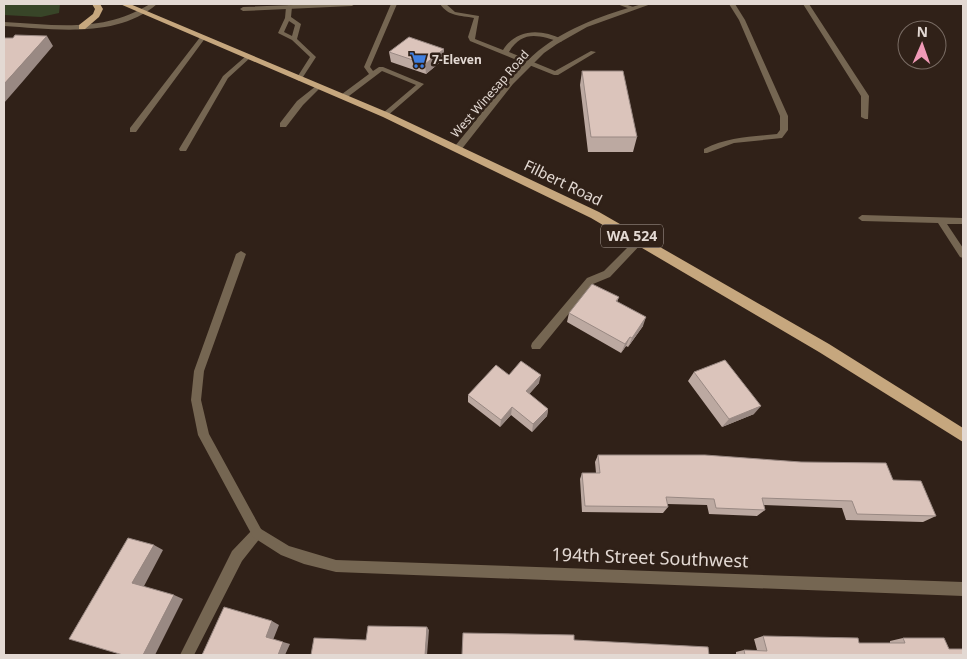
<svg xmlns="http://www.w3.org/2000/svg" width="967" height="659" viewBox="0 0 967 659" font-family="'Noto Sans',sans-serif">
	<rect width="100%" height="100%" fill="#302118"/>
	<!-- green -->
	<path fill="#384528" d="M4,4H60L59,13L41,17L4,15Z"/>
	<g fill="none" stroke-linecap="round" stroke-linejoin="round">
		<!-- service -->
		<path fill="#756652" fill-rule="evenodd" d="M391,4H397L370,67L373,71L379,67H383L424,84L386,117L382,115L383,113L416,85L382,71L345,99L338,97L369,74L364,67Z
			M440,4H446L455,12L479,16L475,39L503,50C517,28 541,29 562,39V41L560,42C539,35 522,30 509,52L555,71L591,51L596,52L558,75H554L470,41L468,37L474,18C460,15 449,17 440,4Z
			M289,5L292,7L291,17L301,24L297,39L316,57L301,80L299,81L296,79L310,57L292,40L278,33L285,18L286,7ZM289,21L295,25L292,36L284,32Z
			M201,36L206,37L136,132H130V128Z
			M246,56L251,57L228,78L186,151H180L179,149L223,76Z
			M316,86L321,87L303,105L286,127H280V123L297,101Z
			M640,237L644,240L643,242L610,277L593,284L540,349H532L531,346L532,343L587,278L604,271L637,238Z
			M257,527L261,529L263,533L261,537L242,561L194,655H180L232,551L253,529Z"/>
		<!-- minor -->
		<path fill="#756652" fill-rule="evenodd" d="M319,4H355L352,6L243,11L240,9L243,7Z
			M617,4H625L636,8L633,10Z
			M729,4H735L745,20L788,116V130L782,138L734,143L707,153H704V149C728,137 751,137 777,134L780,130V116L739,20Z
			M803,4H809L869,96L868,119H865L861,117V96Z
			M862,215L963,218V224H947L963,248V258L960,257L938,223L862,221L858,218Z
			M241,251L246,254L204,371L201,400L209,434L261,529L289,546L336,560L963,582V596L336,572L304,564L281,555L253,537L198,435L191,400L194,371L236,254Z"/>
		<!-- tertiary -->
		<path fill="#756652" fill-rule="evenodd" d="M150,4H157C117,39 53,29 4,26V22C57,25 103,33 150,4Z
			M642,4H651L587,27L557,44L544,53L513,84L461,150H455V146C482,114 506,78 538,51C568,27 606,14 642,4Z"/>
		<!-- primary -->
		<path fill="#c6a77e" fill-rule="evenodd" d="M92,4H100L103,9L99,17L85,29H79V25L93,14L95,9Z
			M120,4H130L389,113L599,212L829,344L963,428V442L819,352L591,218L383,117Z"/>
	</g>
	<!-- wall -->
	<path fill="#bca9a1" d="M444,49V59L426,74L391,62L389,52Z
		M582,71L637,137L633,152H588L580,85Z
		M619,297L617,302L643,326L628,347L626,346L621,353L567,322L569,313Z
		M694,372L754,414L722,427L688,381Z
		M509,375L539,383L529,394L548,409L547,416L532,432L511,415L500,427L468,402V395Z
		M598,455L893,480L936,516L923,522L846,520L842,508L764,505L765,510L757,516L709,514L707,505L667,504L668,507L663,513L582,512L580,479L582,473H596L595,462Z
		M763,636L859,643H890V641L903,638L949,649L963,655H736V652L744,650H757L754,639Z"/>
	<!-- shaded-wall -->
	<path fill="#998983" d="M47,36L53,46L24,80L4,103V84Z
		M444,49V59L426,74L425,64Z
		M646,317L643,326L628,347L632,338Z
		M630,337L626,346L621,353L625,344Z
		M541,375L539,383L525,399L526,391Z
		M761,406L754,414L722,427L729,419Z
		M512,407L511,415L500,427L501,420Z
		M548,409L547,416L532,432L533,424Z
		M154,545L163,550L143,588L132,583Z
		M174,595L183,599L155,655H143Z
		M272,621L279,625L273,640L266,637Z
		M427,627L429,630L427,655H425Z
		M283,642L290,644L285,655H278Z"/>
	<!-- building -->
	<path fill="#dbc4bb" stroke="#998983" d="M15,35L47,36L4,84V38H13Z
		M409,37L444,49L425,64L389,52Z
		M582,71H623L637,137H591Z
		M592,284L619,297L616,301L646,317L632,338L630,337L625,344L569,313Z
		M725,360L761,406L729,419L694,372Z
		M521,361L541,375L526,391L548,409L533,424L512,407L501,420L468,395L496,365L509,375Z
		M598,455H705L801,462L886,463L893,480L921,481L936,516L857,514L852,501L762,498L765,510L716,508L714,499L666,497L668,507L585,506L582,473H600Z
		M128,538L154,545L132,583L174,595L143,655H123L69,639Z
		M224,607L272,621L266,637L283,642L278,655H202Z
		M368,626L427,627L425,655H311L314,638L366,640Z
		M463,633L574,635V640L708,647L709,655H462Z
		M763,636L858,638L859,643H905L903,638H944L949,649H963V655H745L744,650L767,651Z"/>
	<!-- icons -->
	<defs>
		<g id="supermarket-bare" transform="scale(1.35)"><path d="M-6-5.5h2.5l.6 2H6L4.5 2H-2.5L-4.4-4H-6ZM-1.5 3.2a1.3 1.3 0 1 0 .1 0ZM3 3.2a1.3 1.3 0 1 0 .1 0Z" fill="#3f7fe0" stroke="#302118" stroke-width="2.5" paint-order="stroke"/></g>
	</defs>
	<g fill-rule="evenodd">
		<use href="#supermarket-bare" x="418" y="60"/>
	</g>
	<g text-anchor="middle" stroke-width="5" stroke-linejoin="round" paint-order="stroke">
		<!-- far-poi labels -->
		<g font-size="12" font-weight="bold" fill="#e3d9d3" stroke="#302118" text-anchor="start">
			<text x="432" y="64">7-Eleven</text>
		</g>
		<!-- far-street labels -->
		<g font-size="12" fill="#e3d9d3" stroke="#302118">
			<text transform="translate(490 94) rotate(-49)" y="4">West Winesap Road</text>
		</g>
		<!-- shield labels -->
		<rect fill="#302118" stroke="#ada29b" stroke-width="1" x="601" y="224.5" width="62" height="23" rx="4"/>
		<g font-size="14" font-weight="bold" fill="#e3d9d3">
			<text x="632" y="241">WA 524</text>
		</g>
		<!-- street labels -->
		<g font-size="15" fill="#e3d9d3" stroke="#302118">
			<text transform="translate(563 183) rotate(26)" y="5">Filbert Road</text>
		</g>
		<!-- near-street labels -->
		<g font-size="18" fill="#e3d9d3" stroke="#302118">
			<text transform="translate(650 558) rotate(2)" y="6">194th Street Southwest</text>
		</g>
	</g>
	<!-- border -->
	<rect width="967" height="659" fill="none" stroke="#e3d9d3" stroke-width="10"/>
	<!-- north arrow -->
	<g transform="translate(922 45) rotate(2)"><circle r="24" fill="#302118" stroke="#786b63"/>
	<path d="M0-4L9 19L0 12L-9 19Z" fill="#f09ab7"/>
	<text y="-8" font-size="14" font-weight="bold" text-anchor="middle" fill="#e3d9d3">N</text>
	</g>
</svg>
